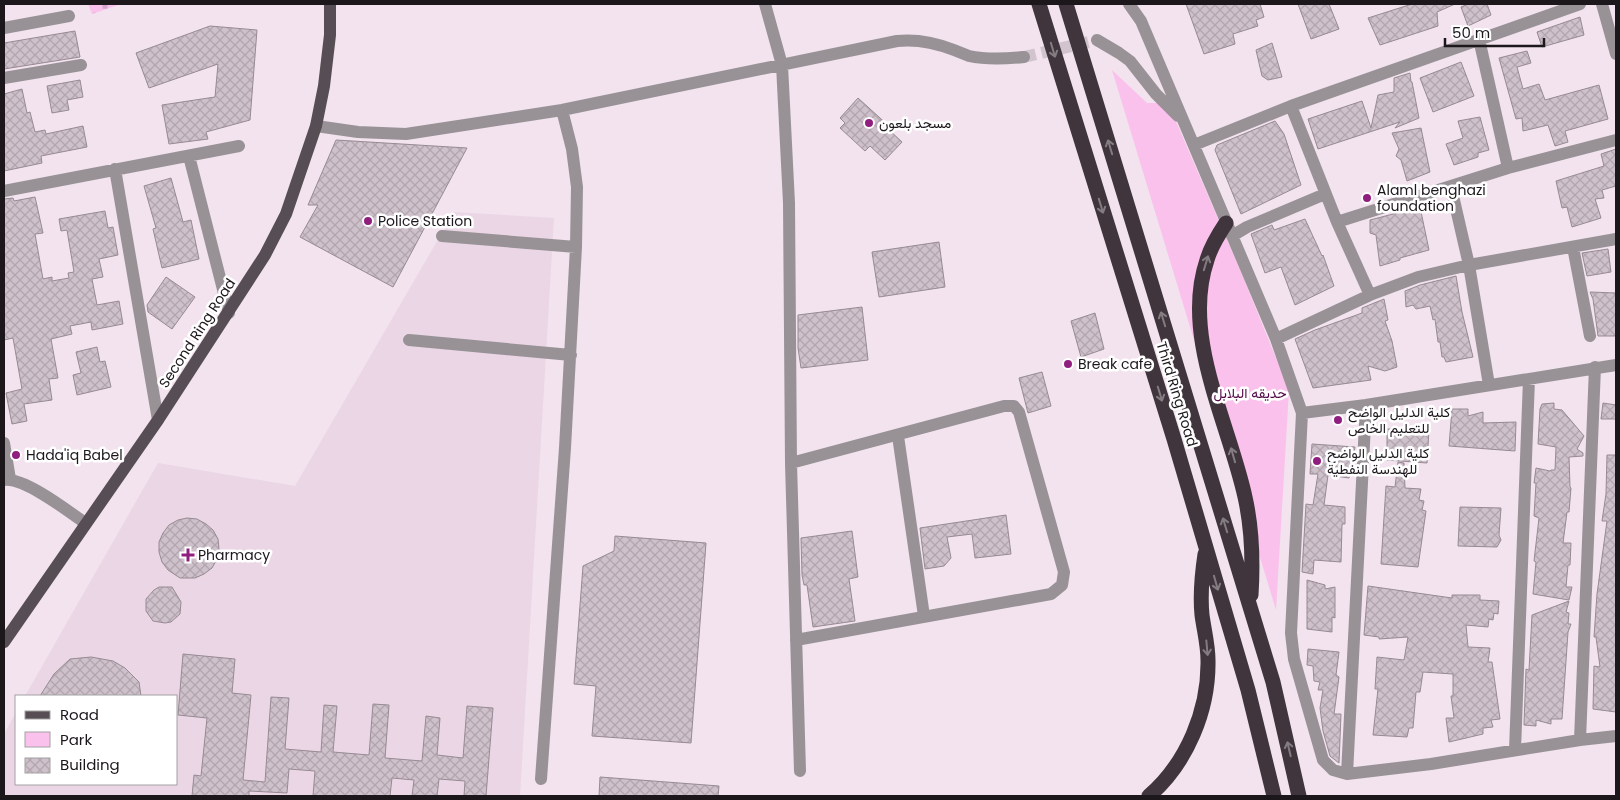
<svg xmlns="http://www.w3.org/2000/svg" width="1620" height="800" viewBox="0 0 1620 800" font-family="Poppins,Vazirmatn,sans-serif">
	<defs>
		<pattern id="cemetery-stones" width="16" height="16" patternUnits="userSpaceOnUse" patternTransform="scale(1.25)"><rect width="16" height="16" fill="#fac1ec"/><path d="M2 7V4a2 2 0 0 1 4 0v3zM10 15v-3a2 2 0 0 1 4 0v3z" fill="#d6a5ca"/></pattern>
		<pattern id="building-cross-hatch" width="8" height="8" patternUnits="userSpaceOnUse" patternTransform="scale(1.25)"><rect width="8" height="8" fill="#cfc1cb"/><path d="M0 0l8 8M0 8l8-8" fill="none" stroke="#b1a5ae"/></pattern>
	</defs>
	<rect width="100%" height="100%" fill="#f2e3ee"/>
	<!-- built -->
	<path fill="#ebd6e6" d="M454,212L554,218L520,796H4V734L16,712V784H176V696H25L158,463L295,486Z"/>
	<!-- green -->
	<path fill="#fac1ec" d="M1112,70L1147,103H1168L1241,272L1289,390L1276,610Z"/>
	<!-- cemetery -->
	<path fill="url(#cemetery-stones)" d="M88,4H121L92,14Z"/>
	<!-- building -->
	<path fill="url(#building-cross-hatch)" stroke="#978a93" d="M1186,4H1260L1264,17L1256,20L1258,26L1233,34L1235,44L1204,54Z
		M1298,4H1329L1339,29L1311,39Z
		M1412,4H1455L1437,12L1438,26L1380,45L1368,18Z
		M1468,4H1487L1491,15L1468,26L1461,7Z
		M1580,17L1584,35L1542,47L1537,32Z
		M210,26L257,30L250,120L206,132L208,139L169,144L162,105L215,97L218,64L149,88L136,53Z
		M75,31L80,57L4,69V43Z
		M1272,43L1282,77L1268,80L1262,76L1256,50Z
		M1527,51L1531,63L1517,67L1523,89L1539,84L1545,100L1599,85L1608,119L1565,131L1568,142L1555,146L1548,125L1523,131L1522,118L1516,119L1499,58Z
		M1461,62L1474,96L1433,112L1420,78Z
		M1410,73L1411,82H1412L1419,118L1395,128L1400,122L1318,149L1308,119L1362,101L1371,128L1378,95L1394,92V78Z
		M80,80L83,97L67,100L69,110L52,113L47,86Z
		M22,89L27,113L30,112L35,132L45,130L46,134L83,126L87,147L41,156L42,163L4,171V94Z
		M858,98L890,127L888,129L902,142L885,160L870,146L865,151L840,128L845,123L840,118Z
		M1480,117L1489,150L1478,153V157L1454,165L1446,144L1463,138L1458,121Z
		M1275,121L1284,134L1301,185L1241,214L1215,150L1217,145Z
		M1421,128L1430,172L1407,181L1401,160L1396,156L1399,149L1392,133Z
		M336,140L467,148L393,287L300,237L318,205H308Z
		M1616,149V186L1602,190L1604,198L1595,199L1601,218L1572,227L1567,207L1562,208L1556,181L1604,166L1601,154Z
		M171,178L183,222L191,220L199,259L162,268L153,229L156,228L144,186Z
		M35,197L43,233L35,234L43,279L52,277V281L69,278L68,273L74,272L67,230L61,231L59,219L105,211L108,228L113,227L118,255L99,259L103,277L92,279L97,305L119,301L123,324L92,330L91,322L70,326L72,334L51,339L58,378L49,379L52,400L24,404L27,421L12,424L6,393L22,389L13,338L4,340V199L13,198L14,201Z
		M1420,207L1429,250L1400,258V260L1380,266L1376,235L1370,233V220Z
		M1305,219L1322,256L1323,255L1334,286L1295,305L1281,267L1265,273L1251,234L1272,225L1274,230Z
		M939,242L945,287L879,297L872,252Z
		M1608,249L1611,272L1587,276L1582,253Z
		M1456,276L1462,312L1473,357L1446,362L1444,357H1442L1440,342H1438L1435,319L1433,320L1430,306L1416,309L1413,305L1406,307L1405,291L1420,285Z
		M166,277L195,297L172,329L148,312L147,305Z
		M1590,292L1616,293V336H1598L1593,299Z
		M1384,299L1388,320L1385,321L1392,341L1397,367L1385,371L1368,366L1371,380L1313,388L1295,339L1315,330L1362,313V308Z
		M862,307L868,360L801,368L798,348V315Z
		M1095,313L1104,349L1081,357L1071,321Z
		M97,347L100,362L105,361L111,387L77,395L73,375L81,373L76,352Z
		M1042,372L1051,406L1028,413L1019,378Z
		M1554,403V409L1562,410L1584,436L1577,449L1583,453V456L1569,457L1570,487L1571,488L1569,512H1567L1563,543H1571L1570,565H1568L1566,587H1572L1569,600L1533,594L1536,562L1534,561L1539,518L1534,516L1536,483H1534L1536,468L1550,471L1551,470H1555L1556,447L1538,444L1540,409L1542,404Z
		M1603,403L1616,405V419H1601Z
		M1452,409H1468V416L1483,412V423L1516,422L1515,451L1449,446Z
		M1387,429H1429L1427,463L1387,460Z
		M1312,444L1355,447L1349,478L1328,475L1324,505L1345,507V524H1342L1341,562L1314,560L1313,574L1302,572L1306,504L1313,505L1318,474H1310Z
		M1607,455H1616V712L1593,709L1594,666L1600,667L1596,637H1594L1597,594L1607,521H1602L1606,494Z
		M1398,462L1404,463L1405,488L1421,489L1419,500L1424,501L1422,510L1426,511L1418,567L1381,564L1386,486L1395,487Z
		M1460,507L1501,508L1499,535L1501,540L1497,547L1458,546Z
		M1006,515L1011,554L975,558L972,534L947,537L951,558L944,566L925,569L920,528Z
		M187,518L197,519L206,524L213,530L218,539L219,549L217,559L212,568L204,574L195,578H180L168,570L162,562L159,552V542L163,533L169,525L178,520Z
		M852,531L858,577L849,579L855,621L813,627L807,585H804L802,575L801,538Z
		M615,536L706,543L691,743L592,736L596,686L574,684L583,566L614,551Z
		M1307,580L1325,585V589L1335,587V618L1332,617V632L1307,629Z
		M1368,586L1452,598V595H1480V600L1499,601L1498,614L1494,613L1493,620L1489,619L1488,627L1466,625L1468,647L1490,648L1488,662H1492L1500,719L1491,720L1493,727L1483,728V734L1449,742L1446,718H1454L1451,696H1453V674L1423,672L1420,692H1416L1413,728H1409L1407,737L1373,735L1378,689H1375L1377,657L1404,660L1408,637L1379,639V637L1364,635Z
		M159,587H172L181,602L180,614L171,622L165,623L153,621L146,611V599L154,590Z
		M1569,601L1566,612L1569,613L1568,624H1571L1568,632L1562,719H1551V724L1536,720V726L1524,725L1526,669L1529,670L1532,615Z
		M1308,649L1339,652L1336,675L1339,677L1334,714H1341L1339,763L1330,756L1323,731L1320,708L1323,690H1318L1320,682L1314,681L1313,666L1307,665Z
		M183,654L235,659L232,693L251,695L243,780L265,782L271,697L289,698L285,749L321,752L324,705L337,706L333,752L369,755L373,704L389,705L385,758L422,761L426,716L440,718L437,755L463,758L467,706L493,708L486,796H464L465,781L439,779L437,796H412L414,780L392,778L390,796H313L315,771L289,769L287,793L249,791V796H192L194,775L201,776L207,718L178,715Z
		M91,657L113,661L125,668L139,682L141,696H40L54,674L70,659Z
		M600,777L719,786L718,796H599Z"/>
	<g fill="none" stroke-linecap="round" stroke-linejoin="round">
		<!-- minor-tunnel -->
		<path stroke="#d2c4ce" stroke-width="12" stroke-dasharray="12 6" stroke-linecap="butt" d="M1024,57L1097,40"/>
		<!-- minor -->
		<path stroke="#989296" stroke-width="12" d="M765,4L782,65L789,203L791,463L800,771
			M1129,4L1141,21L1276,339L1302,413L1291,633L1294,659L1323,760L1333,770L1347,774L1431,764L1580,740L1616,736
			M1602,4L1616,54
			M4,28L69,16
			M1479,39L1508,168
			M1097,40L1119,53L1130,61L1156,94L1178,116
			M4,78L81,65
			M316,126L358,132L406,134L562,110L897,41C916,39 936,43 954,50C959,52 964,54 969,56C987,60 1005,59 1024,57
			M1194,145L1291,106
			M189,156L229,313
			M115,169L158,420
			M1451,187L1469,265L1489,385
			M4,191L239,146
			M1337,222L1508,168L1616,140
			M442,236L576,247
			M1232,236L1247,227L1325,194
			M1573,247L1590,336
			M1370,295L1337,222L1291,106L1580,4
			M1276,339L1370,295L1418,277L1469,265L1616,239
			M409,340L571,355
			M1302,413L1366,405L1616,365
			M898,436L924,616
			M4,443L10,479
			M791,463L1004,406H1014L1019,412L1064,572L1062,585L1051,594L796,640
			M4,480C24,477 68,511 85,523
			M1580,740L1595,367
			M1515,750L1529,379
			M1347,774L1366,405
			M541,779L565,448L576,247L577,187L572,149L562,110"/>
		<!-- major -->
		<path stroke="#574d54" stroke-width="12" d="M4,642L158,420L265,255L286,214L316,126L324,86L330,35V4"/>
		<!-- highway -->
		<path stroke="#40353d" stroke-width="15" d="M1039,4L1174,439L1248,690L1274,796
			M1066,4L1273,682L1299,796
			M1226,223C1218,235 1211,246 1207,260C1181,336 1229,423 1245,497C1252,528 1253,563 1251,595
			M1149,796C1187,763 1209,710 1208,660C1208,645 1204,630 1202,615C1200,595 1202,574 1205,554"/>
	</g>
	<!-- one-way arrows -->
	<defs><path id="oneway-shaft" d="M-6 0H5M1.5-3L5.5 0L1.5 3" fill="none" stroke-width="1.6" stroke-linecap="round" stroke-linejoin="round" transform="scale(1.25)"/></defs>
	<g stroke="#837c81">
		<use href="#oneway-shaft" transform="translate(1053 50) rotate(73)"/>
		<use href="#oneway-shaft" transform="translate(1110 147) rotate(-107)"/>
		<use href="#oneway-shaft" transform="translate(1101 206) rotate(73)"/>
		<use href="#oneway-shaft" transform="translate(1206 263) rotate(-73)"/>
		<use href="#oneway-shaft" transform="translate(1163 319) rotate(-107)"/>
		<use href="#oneway-shaft" transform="translate(1160 394) rotate(73)"/>
		<use href="#oneway-shaft" transform="translate(1233 455) rotate(-106)"/>
		<use href="#oneway-shaft" transform="translate(1225 525) rotate(-107)"/>
		<use href="#oneway-shaft" transform="translate(1216 583) rotate(74)"/>
		<use href="#oneway-shaft" transform="translate(1207 648) rotate(85)"/>
		<use href="#oneway-shaft" transform="translate(1289 749) rotate(-103)"/>
	</g>
	<!-- markers -->
	<g fill="#901e7f" stroke="#fff" stroke-width="2">
		<circle cx="869" cy="123" r="5"/>
		<circle cx="1367" cy="198" r="5"/>
		<circle cx="368" cy="221" r="5"/>
		<circle cx="1068" cy="364" r="5"/>
		<circle cx="1338" cy="420" r="5"/>
		<circle cx="16" cy="455" r="5"/>
		<circle cx="1317" cy="461" r="5"/>
		<path d="M185.5 547.5h5v5h5v5h-5v5h-5v-5h-5v-5h5z"/>
	</g>
	<g text-anchor="middle" stroke-width="5" stroke-linejoin="round" paint-order="stroke">
		<!-- poi labels -->
		<g font-size="14" fill="#1c171b" stroke="#fff" text-anchor="start">
			<text x="879" y="128">مسجد بلعون</text>
			<text x="1377" y="195">Alaml benghazi<tspan x="1377" dy="16">foundation</tspan></text>
			<text x="378" y="226">Police Station</text>
			<text x="1078" y="369">Break cafe</text>
			<text x="1348" y="417">كلية الدليل الواضح<tspan x="1348" dy="16">للتعليم الخاص</tspan></text>
			<text x="1327" y="458">كلية الدليل الواضح<tspan x="1327" dy="16">للهندسة النفطية</tspan></text>
			<text x="26" y="460">Hada'iq Babel</text>
			<text x="198" y="560">Pharmacy</text>
		</g>
		<!-- street labels -->
		<g font-size="14" fill="#1c171b" stroke="#fff">
			<text transform="translate(197 333) rotate(-57)" y="5">Second Ring Road</text>
			<text transform="translate(1177 394) rotate(73)" y="5">Third Ring Road</text>
		</g>
		<!-- park labels -->
		<g font-size="14" fill="#530948" stroke="#fff">
			<text x="1250" y="398">حديقه البلابل</text>
		</g>
	</g>
	<!-- border -->
	<rect width="1620" height="800" fill="none" stroke="#1c171b" stroke-width="10"/>
	<!-- legend -->
	<rect x="15" y="695" width="162" height="90" fill="#ffffff" stroke="#a4a2a4"/>
	<rect x="25" y="711" width="25" height="8" fill="#574d54" stroke="#a4a2a4"/>
	<text x="60" y="720" font-size="15" fill="#1c171b">Road</text>
	<rect x="25" y="732" width="25" height="15" fill="#fac1ec" stroke="#a4a2a4"/>
	<text x="60" y="745" font-size="15" fill="#1c171b">Park</text>
	<rect x="25" y="758" width="25" height="15" fill="url(#building-cross-hatch)" stroke="#a4a2a4"/>
	<text x="60" y="770" font-size="15" fill="#1c171b">Building</text>
	<!-- scale -->
	<path d="M1445 38v8h99v-8" fill="none" stroke="#1c171b" stroke-width="2.5"/>
	<text x="1452" y="38" font-size="15" fill="#1c171b" stroke="#ffffff" stroke-width="4" paint-order="stroke">50 m</text>
</svg>
